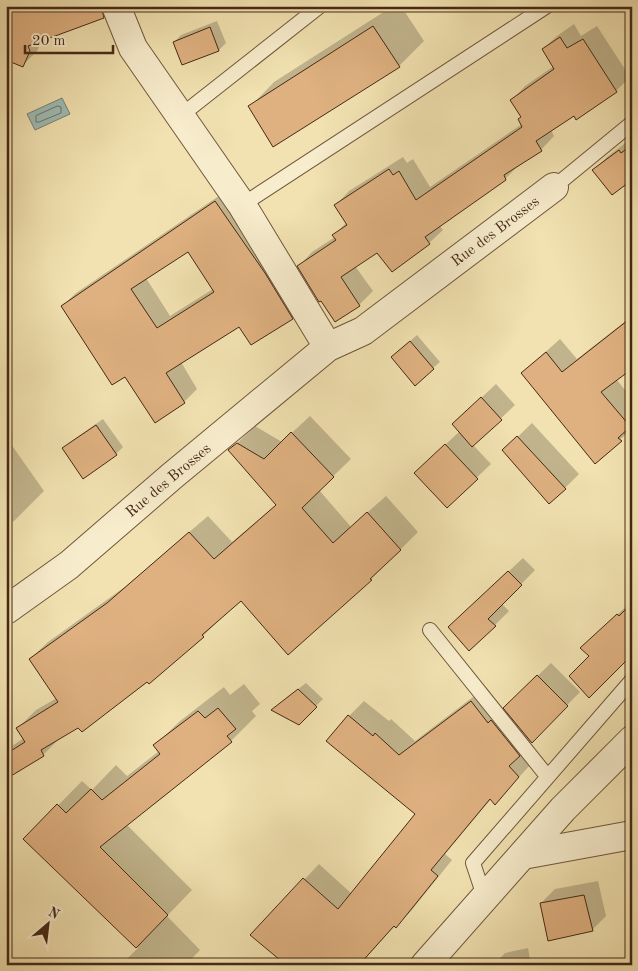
<svg xmlns="http://www.w3.org/2000/svg" width="638" height="971" viewBox="0 0 638 971" font-family="'Old Standard TT',serif">
	<rect width="100%" height="100%" fill="#f2e2b1"/>
	<filter id="stains"><feTurbulence type="fractalNoise" baseFrequency=".004" numOctaves="4"/><feColorMatrix values="0 0 0 0 .2 0 0 0 0 .09 0 0 0 0 .02 0 0 0 .5 -.17"/></filter>
	<radialGradient id="worn" r=".72"><stop offset=".6" stop-color="#630" stop-opacity="0"/><stop offset="1" stop-color="#630" stop-opacity=".3"/></radialGradient>
	<!-- water -->
	<path fill="#9dbcb4" stroke="#7a8174" d="M62,98L70,114L35,130L27,114Z"/>
	<!-- shadow -->
	<path fill="#0003" fill-rule="evenodd" d="M6,6H111L99,19L43,39L37,51L23,65Z
		M393,6H401L424,41L399,66L250,107L274,82Z
		M426,6H434L428,10Z
		M217,21L226,43L219,50L182,63L174,42L181,35Z
		M574,24L581,36L597,26L630,77L616,91L576,118L574,114L551,130L554,136L541,150L519,165L505,179L439,225L443,230L429,243L392,271L377,251L355,266L373,291L359,305L336,321L299,266L312,252L335,237L334,235L347,222L336,205L349,191L403,157L407,163L413,159L430,187L522,124V117L512,100L525,86L554,66L543,49L557,36Z
		M632,138V178L594,170L607,157Z
		M229,189L305,305L292,318L240,326L181,362L197,389L184,402L125,375L62,306L76,293ZM188,250L213,289L170,316L146,278Z
		M632,316V368L616,379L632,398V429L595,462L522,373L560,339L577,359Z
		M417,335L440,362L433,368L392,357Z
		M496,384L515,405L473,445L491,464L447,506L430,459L460,431L468,410Z
		M310,416L351,459L319,490L351,527L386,496L418,532L371,579L288,654L241,599L203,636L167,668L82,730L79,726L61,737L43,755L6,778V750L24,738L18,728L36,710L57,698L30,659L48,642L126,586L208,516L232,542L277,504L230,450L255,426L282,442Z
		M103,419L123,447L116,454L83,477L63,449L70,442Z
		M532,423L579,474L565,488L504,450Z
		M6,437L44,491L14,521L6,526Z
		M523,558L535,570L502,604L509,611L495,625L464,613Z
		M632,601V653L591,656L596,634Z
		M551,663L580,692L523,750L533,762L495,803L491,799L445,854L452,860L411,911L396,926L395,925L360,965H282L285,962L252,935L319,864L352,894L417,814L349,716L364,701L389,721L391,719L415,741L486,687L503,709Z
		M306,683L323,699L299,723L280,703Z
		M244,684L260,704L252,711L256,716L231,741L127,825L192,890L167,916L200,950L186,965H121L138,948L25,839L82,781L92,790L116,765L127,776L159,751L155,745L180,721L224,687L230,695Z
		M598,881L606,916L592,930L541,903L555,889Z
		M528,948L531,965H494L505,953Z"/>
	<g fill="none" stroke-linecap="round" stroke-linejoin="round">
		<!-- shore -->
		<path stroke="#717264" stroke-width="1" d="M58,106L61,107V113L39,122H36V116Z"/>
	</g>
	<!-- building -->
	<path fill="#dfb181" stroke="#452915" fill-rule="evenodd" d="M6,6H101L104,18L28,46L30,51L23,67L6,60Z
		M373,26L400,67L273,147L248,106Z
		M210,27L219,51L182,65L173,42Z
		M560,37L567,48L583,39L617,92L576,120L574,116L536,141L542,151L504,175L506,180L425,237L430,244L392,272L377,253L341,277L360,306L335,322L321,301L319,302L297,266L336,240L332,235L347,225L334,205L389,169L393,175L399,171L416,200L522,127L518,119L521,117L510,100L554,69L542,49Z
		M632,145V180L612,195L592,170L619,150L621,153Z
		M215,201L265,273L293,319L251,345L239,327L166,373L185,403L155,423L125,377L112,385L61,306ZM188,252L214,292L157,328L131,289Z
		M632,317V369L601,392L629,425L627,426L629,428L618,438L622,441L595,464L521,373L546,352L562,372Z
		M410,341L434,369L415,386L391,357Z
		M481,397L502,420L472,447L452,424Z
		M96,425L117,455L83,479L62,448Z
		M291,432L334,477L302,508L333,543L367,512L401,550L370,579L372,580L288,655L241,601L202,635L204,637L149,684L147,682L82,732L78,728L41,750L44,756L6,779V754L25,742L16,728L58,702L29,659L107,603L189,532L214,559L276,505L228,450L237,443L264,459Z
		M517,436L566,489L549,504L502,450Z
		M445,444L478,479L447,508L414,473Z
		M508,571L522,585L488,619L496,626L469,651L448,627Z
		M632,603V655L589,698L569,676L589,656L580,648L617,614L619,616Z
		M537,675L568,706L532,743L503,708Z
		M298,689L317,707L299,725L271,710Z
		M471,701L488,723L491,720L520,756L509,766L519,777L495,805L490,799L431,870L438,876L396,928L394,926L359,965H286L250,935L303,878L338,909L415,814L326,741L348,715L373,736L375,733L399,755Z
		M218,708L236,729L227,736L232,742L100,847L168,915L136,948L23,839L57,804L66,813L91,789L102,800L160,754L153,745L198,711L205,718Z
		M584,895L593,931L548,941L540,903Z"/>
	<g fill="none" stroke-linecap="round" stroke-linejoin="round">
		<!-- service casing -->
		<g stroke="#70573c" stroke-width="16">
			<path id="service" d="M179,117L320,6
				M554,187L632,123
				M242,205L547,6
				M430,630L547,776
				M485,899L473,863L632,680"/>
		</g>
		<!-- minor casing -->
		<g stroke="#70573c" stroke-width="30">
			<path id="minor" d="M116,6L133,48L242,205L328,347
				M6,610L69,565L172,476L328,347L363,331L554,187
				M523,855L632,835"/>
		</g>
		<!-- tertiary casing -->
		<g stroke="#70573c" stroke-width="30">
			<path id="tertiary" d="M425,965L563,809L632,740"/>
		</g>
		<!-- service -->
		<use href="#service" stroke="#f7eccc" stroke-width="14"/>
		<!-- minor -->
		<use href="#minor" stroke="#f7eccc" stroke-width="28"/>
		<!-- tertiary -->
		<use href="#tertiary" stroke="#f7eccc" stroke-width="28"/>
	</g>
	<g text-anchor="middle" stroke-width="4" stroke-linejoin="round" paint-order="stroke">
		<!-- street labels -->
		<g font-size="15" fill="#452915" stroke="#f7eccc">
			<text transform="translate(495 231) rotate(-37)" y="5">Rue des Brosses</text>
			<text transform="translate(168 480) rotate(-40)" y="5">Rue des Brosses</text>
		</g>
	</g>
	<!-- margin -->
	<rect width="638" height="971" fill="none" stroke="#f2e2b1" stroke-width="25"/>
	<rect x="8" y="8" width="623" height="956" fill="none" stroke="#452915" stroke-width="2.5"/>
	<rect x="12" y="12" width="613" height="946" fill="none" stroke="#452915"/>
	<!-- north arrow -->
	<g transform="translate(48 924) rotate(28)" stroke="#f7eccc" stroke-width="4" paint-order="stroke">
	<path d="M0-4L9 19L0 12L-9 19Z" fill="#452915"/>
	<text y="-8" font-size="14" font-weight="bold" text-anchor="middle" fill="#452915">N</text>
	</g>
	<!-- scale -->
	<path d="M25 45v8h88v-8" fill="none" stroke="#452915" stroke-width="2.5"/>
	<text x="32" y="45" font-size="15" fill="#452915" stroke="#f7eccc" stroke-width="4" paint-order="stroke">20 m</text>
	<rect width="100%" height="100%" filter="url(#stains)"/>
	<rect width="100%" height="100%" fill="url(#worn)"/>
</svg>
